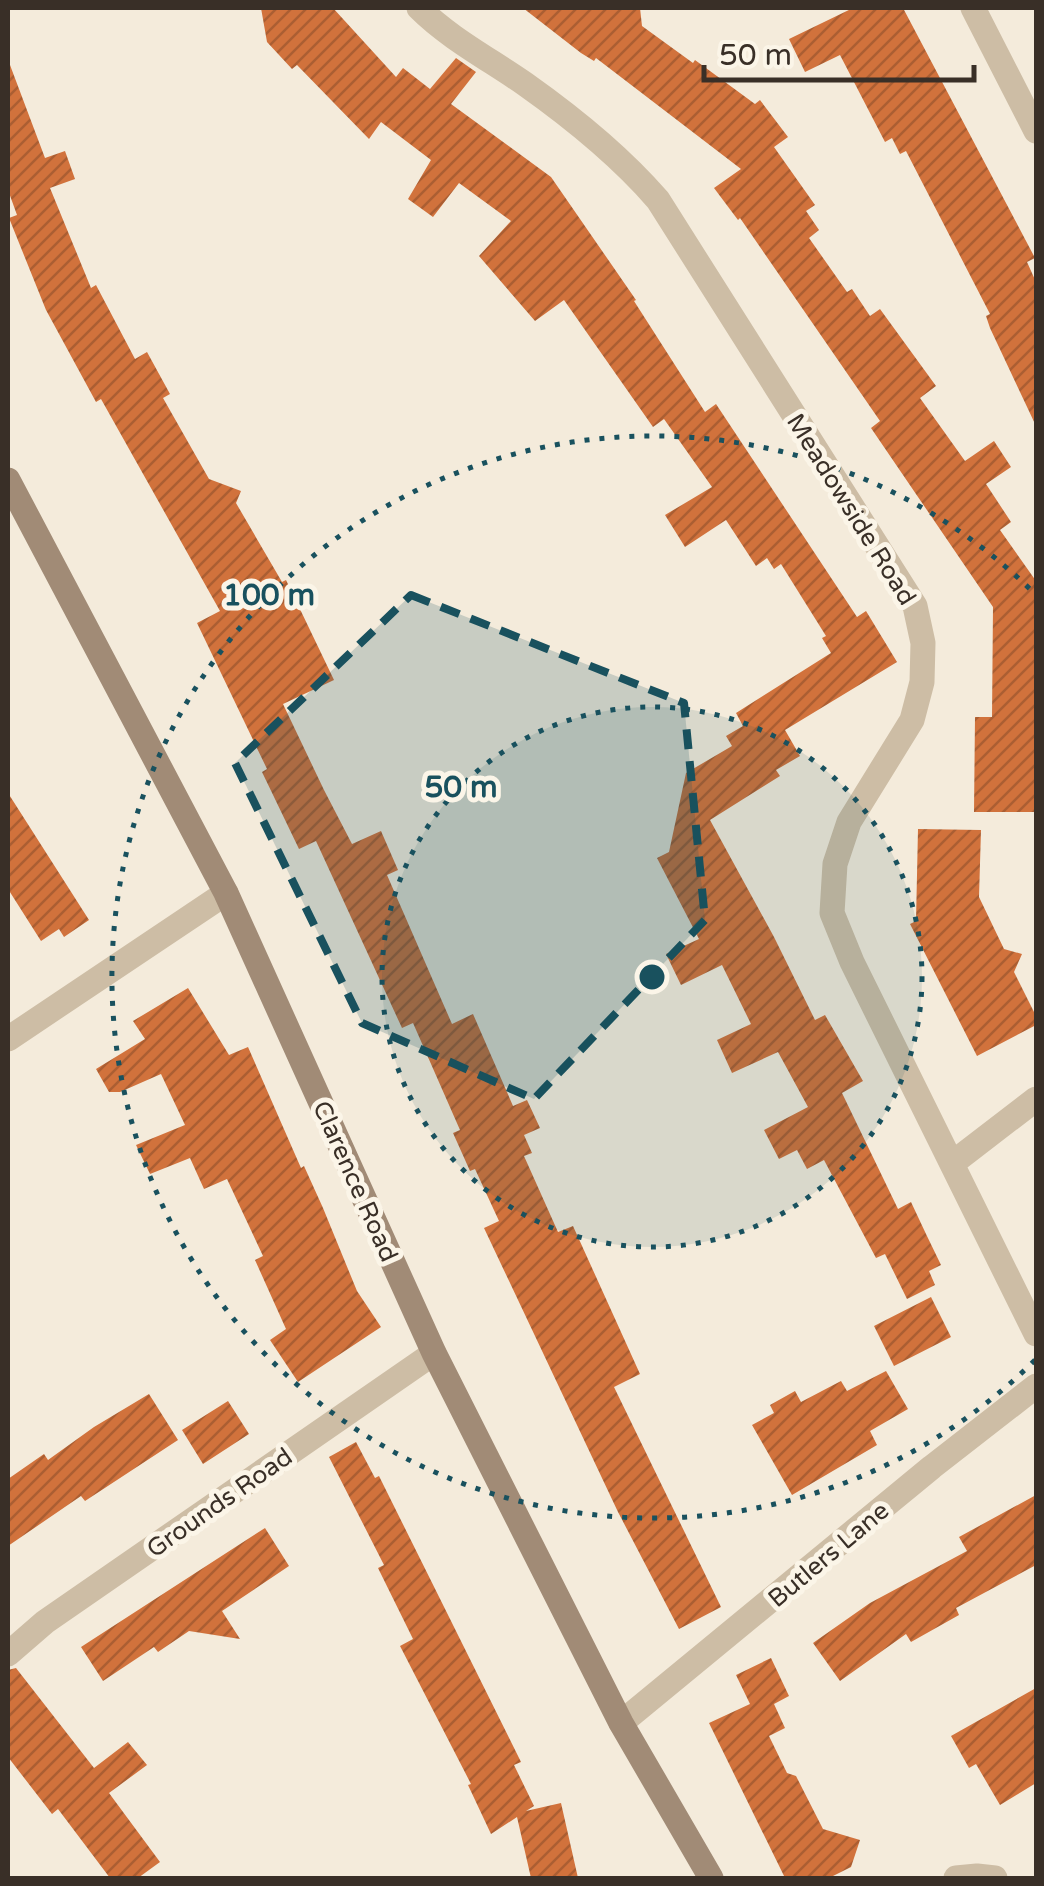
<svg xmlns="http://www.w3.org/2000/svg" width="1044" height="1886" viewBox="0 0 1044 1886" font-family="'Varela Round',sans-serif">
	<defs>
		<pattern id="building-hatch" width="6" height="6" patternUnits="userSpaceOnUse" patternTransform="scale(2.5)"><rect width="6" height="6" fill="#d1723c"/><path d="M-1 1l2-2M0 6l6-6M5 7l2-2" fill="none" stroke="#ab5e32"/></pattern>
	</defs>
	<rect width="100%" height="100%" fill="#f4ebdb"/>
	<!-- building -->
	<path fill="url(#building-hatch)" d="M261,8H333L396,77L403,68L430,89L456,58L476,72L451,104L551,177L636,300L634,301L705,412L716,404L857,617L866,611L897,662L785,730L800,756L776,770L780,776L710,820L774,937L815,1020L825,1015L863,1081L842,1093L898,1209L911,1202L926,1234L941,1265L929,1271L935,1285L907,1299L885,1254L876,1258L824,1160L807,1169L797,1150L779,1159L764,1130L808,1107L778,1052L732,1073L717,1040L751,1024L722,965L681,985L666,954L699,939L657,858L669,852L686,773L732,746L726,736L743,726L736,713L831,653L822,638L826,636L781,564L774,569L767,558L756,566L726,520L685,547L665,515L712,487L664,419L653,427L564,300L535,321L479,256L511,221L459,183L433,217L408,199L431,160L381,122L369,139L297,65L292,69L267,42Z
		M523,8H640L642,26L693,63L695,60L755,104L760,100L788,137L774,147L815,205L806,211L819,230L809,238L847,292L852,289L870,316L880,309L936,386L920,398L965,461L994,441L1011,467L986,484L1011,522L1000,530L1036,581V812H974L975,717H992L993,607L871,428L880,421L740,218L738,220L714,188L741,169L596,58L594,61L581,53Z
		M853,8H903L1035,258L1027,262L1036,282V426L990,328L986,316L990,314L906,151L900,154L892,138L885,142L840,55L805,72L789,39Z
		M10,65L45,158L65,151L75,179L50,188L91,288L96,285L135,359L147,352L170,394L163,398L209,479L241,491L236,503L282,582L286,580L334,680L283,704L324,790L352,844L381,831L398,870L387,875L452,1024L473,1014L513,1106L527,1100L540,1128L524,1135L532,1153L524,1156L558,1232L573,1226L640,1374L614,1387L721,1607L679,1629L618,1512L484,1228L499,1221L475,1169L470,1171L453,1133L460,1130L413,1023L402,1028L316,841L299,849L262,772L267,769L197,623L220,611L101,399L96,402L46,310L9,218L17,215L8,190V66Z
		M8,793L89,920L64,937L59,929L41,941L8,889Z
		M918,829L981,830L979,897L1004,949L1022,954L1014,972L1036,1016V1025L977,1056L910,924L916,921Z
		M188,988L229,1055L248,1047L301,1168L304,1166L323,1208L357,1291L381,1327L298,1382L270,1340L286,1329L255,1260L263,1256L227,1179L204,1189L190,1158L150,1174L136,1145L185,1125L161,1074L120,1092H109L96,1069L145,1039L133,1021Z
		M931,1297L951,1337L894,1366L874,1326Z
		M886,1371L908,1409L870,1431L877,1445L792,1495L752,1425L774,1413L770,1405L795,1391L801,1402L841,1381L847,1391Z
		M149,1394L178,1440L85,1501L81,1496L8,1546V1479L44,1454L48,1460L94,1427Z
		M228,1401L249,1434L203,1464L182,1430Z
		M356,1442L375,1478L379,1476L521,1762L514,1765L534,1806L526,1811L561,1803L578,1878H531L517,1817L491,1834L468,1785L471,1784L400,1646L413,1639L378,1568L384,1565L329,1457Z
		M1036,1495V1565L956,1608L959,1615L911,1642L906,1634L840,1681L813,1643L870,1603L967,1551L959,1537Z
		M265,1528L289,1566L222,1611L240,1639L189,1631L158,1652L154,1647L103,1681L81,1647Z
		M771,1658L789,1696L774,1704L785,1728L769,1736L787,1773L796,1776L823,1829L860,1840L851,1867L829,1878H785L709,1723L750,1704L736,1675Z
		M16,1668L94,1768L128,1742L147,1765L109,1793L160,1862L138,1878H110L58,1809L52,1814L8,1757V1670Z
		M1036,1688V1783L1000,1805L976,1764L969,1768L951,1736Z"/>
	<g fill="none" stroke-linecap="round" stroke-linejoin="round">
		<!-- street -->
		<path stroke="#cdbda5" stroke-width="25" d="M419,8C449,38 489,59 525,84C573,118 620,156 658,200L915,606L923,643L922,682L912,720L849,822L835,864L832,913L852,962L1036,1334
			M973,8L1036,131
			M8,1039L226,893
			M954,1162L1036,1099
			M8,1654L45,1622L434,1353
			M621,1723L932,1467L1036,1386
			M956,1878L977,1876L995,1878"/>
		<!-- secondary -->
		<path stroke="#a18b76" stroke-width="25" d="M8,480L226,893L434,1353L621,1723L711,1878"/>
	</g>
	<!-- marked area -->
	<path fill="#19515e" fill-opacity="0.2" stroke="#19515e" stroke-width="8" stroke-dasharray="20 12" stroke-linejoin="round" d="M411,595L684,703L705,920L534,1099L362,1023L235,763Z"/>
	<!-- distance rings -->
	<circle cx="652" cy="977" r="270" fill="#19515e" fill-opacity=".12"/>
	<g fill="none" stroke="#19515e" stroke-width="5" stroke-dasharray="5 10">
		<circle cx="652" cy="977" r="270"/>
		<path d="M1035 1360A541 541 0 1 1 1035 594"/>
	</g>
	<g text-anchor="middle" stroke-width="10" stroke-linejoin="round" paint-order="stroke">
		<!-- street labels -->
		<g font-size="25" fill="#392f27" stroke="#fbf5e8">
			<text transform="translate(852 509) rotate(58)" y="9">Meadowside Road</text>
			<text transform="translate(356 1181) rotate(66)" y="9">Clarence Road</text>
			<text transform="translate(219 1502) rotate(-35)" y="9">Grounds Road</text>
			<text transform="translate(828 1554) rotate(-40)" y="9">Butlers Lane</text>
		</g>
	</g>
	<circle cx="652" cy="977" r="15" fill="#19515e" stroke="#fbf5e8" stroke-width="5"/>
	<g font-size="30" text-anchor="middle" font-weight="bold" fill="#19515e" stroke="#fbf5e8" stroke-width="10" stroke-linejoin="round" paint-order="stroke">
		<text x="269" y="605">100 m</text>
		<text x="461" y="797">50 m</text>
	</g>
	<!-- border -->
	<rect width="1044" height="1886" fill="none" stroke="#392f27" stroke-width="20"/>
	<!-- scale -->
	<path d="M704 65v15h270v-15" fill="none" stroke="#392f27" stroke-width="5"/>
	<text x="719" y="65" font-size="30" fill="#392f27" stroke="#fbf5e8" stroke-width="8" paint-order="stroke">50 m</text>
</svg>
